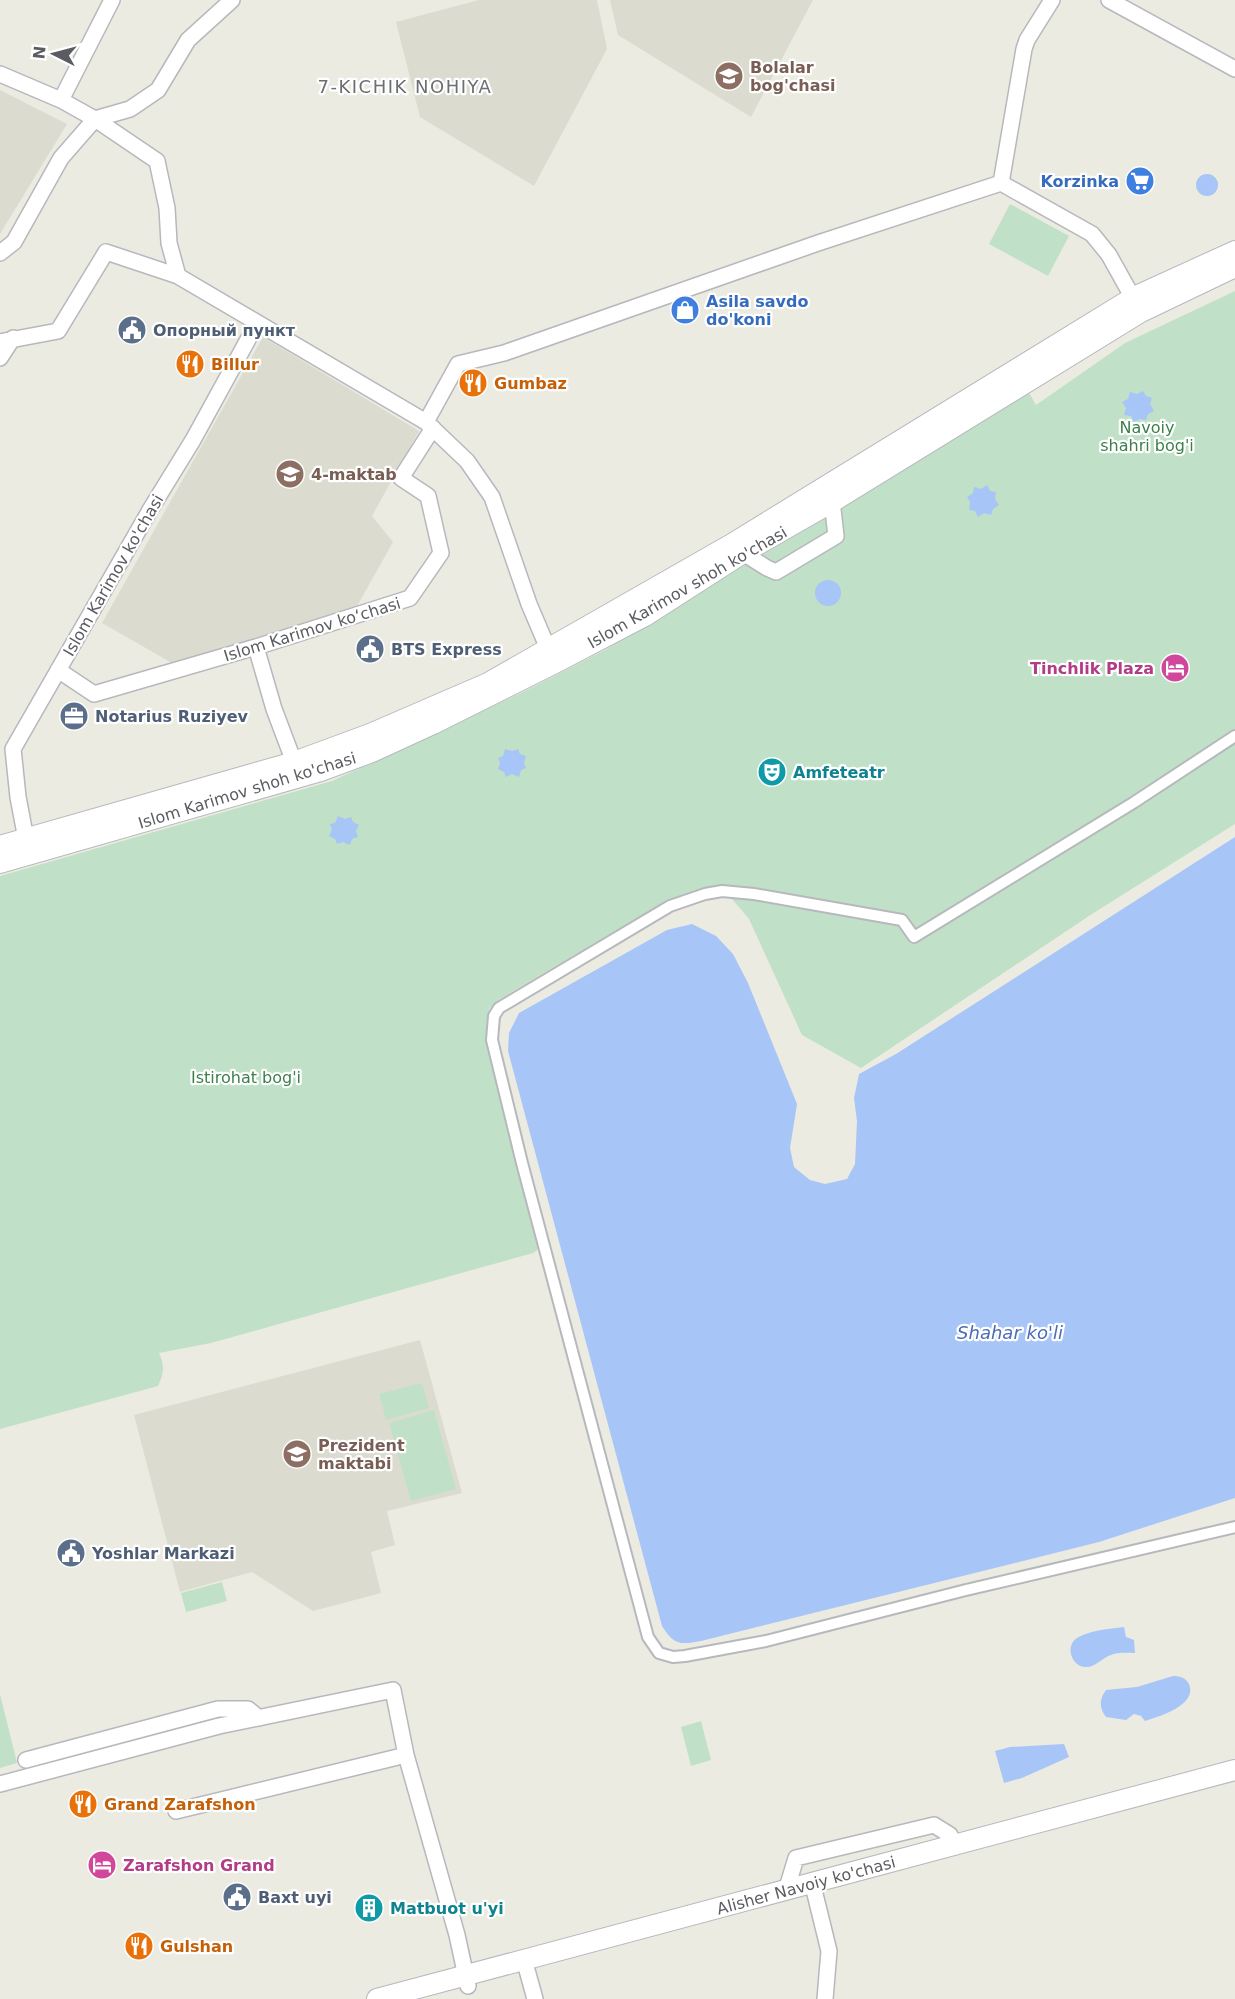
<svg xmlns="http://www.w3.org/2000/svg" width="1235" height="1999" viewBox="0 0 1235 1999" font-family="'DejaVu Sans',sans-serif">
	<rect width="100%" height="100%" fill="#ecebe2"/>
	<!-- education -->
	<path fill="#dbdbd0" d="M479,0H597L607,49L534,186L420,117L396,22Z
		M610,0H813L751,117L618,35Z
		M0,90L67,124L0,234Z
		M263,337L419,431L372,516L393,542L356,608L172,663L102,623Z
		M420,1340L462,1493L387,1511L395,1545L371,1552L381,1593L313,1611L252,1572L180,1592L134,1415Z"/>
	<!-- green -->
	<path fill="#c0e1c7" d="M1010,204L1069,236L1048,276L989,244Z
		M1235,291V824L1092,914L861,1068L802,1035L749,919L721,886L707,887L664,902L498,1000L489,1009L487,1030L540,1248L533,1253L211,1343L159,1353C165,1366 164,1373 158,1386L0,1429V876L332,781L523,692L605,650L760,551L1025,386L1036,405L1125,343Z
		M422,1383L429,1408L386,1420L379,1394Z
		M434,1410L456,1489L411,1501L389,1423Z
		M222,1582L227,1601L186,1612L181,1593Z
		M0,1694L17,1763L0,1768Z
		M701,1721L711,1760L691,1766L681,1727Z"/>
	<!-- water -->
	<path fill="#a7c5f7" d="M1196 185a11 11 0 1 1 22 0a11 11 0 1 1-22 0Z
		M1143,391L1146,396L1152,398L1150,404L1154,411L1148,414L1146,420L1140,419L1134,422L1131,416L1124,415L1126,408L1122,402L1128,399L1130,392L1137,394Z
		M987,485L990,491L996,492L995,499L999,505L993,509L991,515L984,513L978,517L975,511L969,510L970,502L967,497L973,493L974,487L981,489Z
		M815 593a13 13 0 1 1 26 0a13 13 0 1 1-26 0Z
		M505,749L512,751L518,749L520,754L526,756L524,763L526,768L521,770L519,777L512,774L506,777L504,772L498,769L500,763L498,758L503,756Z
		M338,816L345,819L351,817L353,822L359,825L356,831L358,837L352,839L350,845L343,842L337,844L335,839L329,836L332,830L330,824L335,823Z
		M1235,837V1498L1099,1542L701,1641C680,1645 674,1645 662,1626L508,1051L509,1033L519,1013L667,930L692,924L716,936L733,954L748,983L797,1104L790,1148L794,1167L810,1180L825,1184L847,1179L855,1164L857,1121L854,1098L859,1074L896,1054Z
		M1124,1627L1126,1637L1134,1640L1135,1653C1127,1653 1118,1652 1111,1655C1102,1658 1095,1668 1085,1667C1071,1666 1065,1646 1077,1638C1091,1630 1108,1629 1124,1627Z
		M1173,1676C1180,1676 1186,1678 1189,1684C1198,1705 1158,1717 1145,1721L1141,1716L1134,1714L1126,1720L1106,1717C1099,1708 1099,1699 1106,1690L1137,1687Z
		M1064,1744L1069,1757L1022,1778L1004,1783L995,1751L1010,1747Z"/>
	<g fill="none" stroke-linecap="round" stroke-linejoin="round">
		<!-- pedestrian casing -->
		<g stroke="#b7b8bd" stroke-width="14">
			<path id="pedestrian" d="M1235,736L1133,803L914,937L902,920L754,894L722,891L705,894L670,906L499,1008L494,1016L492,1040L522,1163L648,1637L659,1653L673,1657L685,1656L766,1641L966,1590L1235,1527"/>
		</g>
		<!-- minor casing -->
		<g stroke="#b7b8bd" stroke-width="18">
			<path id="minor" d="M1109,0L1235,69
				M0,74L61,100L95,119L157,161L167,208L169,243L178,276L426,422
				M61,100L112,0
				M1001,183L1024,49L1027,40L1052,0
				M0,253L14,242L61,158L95,119L130,109L158,90L188,40L232,0
				M0,342L58,331L106,252L178,276
				M0,358L13,338
				M735,548L767,568L776,572L836,536L831,492
				M256,647L274,709L294,762
				M552,658L529,604L492,497L467,461L426,422L458,364L504,353L818,243L1001,183L1092,234L1109,255L1138,307
				M58,670L94,694L256,647L410,598L441,553L428,496L401,478L433,428
				M26,839L18,797L13,749L150,510L193,440L257,323
				M26,1760L218,1709H248L259,1718
				M0,1784L219,1726L393,1690L406,1755L457,1935L468,1986
				M176,1811L406,1755
				M786,1891L796,1858L934,1825L950,1835L954,1846
				M815,1894L829,1951L825,1999
				M527,1970L535,1999"/>
		</g>
		<!-- secondary casing -->
		<g stroke="#b7b9bf" stroke-width="22">
			<path id="secondary" d="M0,846L294,762L370,734L488,683L730,545L1134,297L1235,251
				M0,863L321,771L372,752L433,724L555,663L645,616L743,553L832,502L1141,312L1235,267
				M377,1999L1235,1770"/>
		</g>
		<!-- pedestrian -->
		<use href="#pedestrian" stroke="#fff" stroke-width="10"/>
		<!-- minor -->
		<use href="#minor" stroke="#fff" stroke-width="15"/>
		<!-- secondary -->
		<use href="#secondary" stroke="#fff" stroke-width="20"/>
	</g>
	<!-- icons -->
	<defs>
		<g id="school-disc" transform="scale(1.5)"><circle r="9.5" fill="#8d6e63" stroke="#fff"/><path d="M0-5L7-2L0 1L-7-2ZM-4 1L0 2.5L4 1V4Q0 6-4 4Z" fill="#fff"/></g>
		<g id="supermarket-disc" transform="scale(1.5)"><circle r="9.5" fill="#3f7fe0" stroke="#fff"/><path d="M-6-5.5h2.5l.6 2H6L4.5 2H-2.5L-4.4-4H-6ZM-1.5 3.2a1.3 1.3 0 1 0 .1 0ZM3 3.2a1.3 1.3 0 1 0 .1 0Z" fill="#fff"/></g>
		<g id="shop-disc" transform="scale(1.5)"><circle r="9.5" fill="#3f7fe0" stroke="#fff"/><path d="M-5-2.5h2.3a2.7 3.5 0 0 1 5.4 0H5L5.5 6h-11ZM-1.5-2.5h3a1.5 2.3 0 0 0-3 0Z" fill="#fff"/></g>
		<g id="civic-disc" transform="scale(1.5)"><circle r="9.5" fill="#5c6f8a" stroke="#fff"/><path d="M-.6-6.5H3V-4.5H.6V-3L4-1V1h2V6H-6V1h2V-1L-.6-3ZM-1.2 2.5V6h2.4V2.5Z" fill="#fff"/></g>
		<g id="restaurant-disc" transform="scale(1.5)"><circle r="9.5" fill="#e8710a" stroke="#fff"/><path d="M-5-6h1v4h1v-4h1v4h1v-4h1v5L-1.5 .5V6h-2V.5L-5-1ZM5-6V6H3V1.5H1.5Q1.5-4 5-6Z" fill="#fff"/></g>
		<g id="hotel-disc" transform="scale(1.5)"><circle r="9.5" fill="#d1479c" stroke="#fff"/><path d="M-6-4.5h1.5V1H6V5H4.5V3h-9V5H-6ZM-4 0a1.8 1.8 0 1 1 3.6 0ZM.5 0V-2.5h3Q6-2.5 6 0Z" fill="#fff"/></g>
		<g id="office-disc" transform="scale(1.5)"><circle r="9.5" fill="#5c6f8a" stroke="#fff"/><path d="M-6-3h4V-5.5h4V-3h4V5H-6ZM-1-4.5V-3h2v-1.5ZM-6 0V1H6V0Z" fill="#fff"/></g>
		<g id="theatre-disc" transform="scale(1.5)"><circle r="9.5" fill="#0f9aa8" stroke="#fff"/><path d="M-5-5.5Q0-4 5-5.5V0Q5 5 0 6Q-5 5-5 0ZM-3.3-2.5H-1v1.5H-3.3ZM1-2.5H3.3v1.5H1ZM-2.8 1Q0 5.5 2.8 1Z" fill="#fff"/></g>
		<g id="building-disc" transform="scale(1.5)"><circle r="9.5" fill="#0f9aa8" stroke="#fff"/><path d="M-4-6H4V6H1V3H-1V6H-4ZM-2.5-4.3h1.7v1.8h-1.7ZM.8-4.3h1.7v1.8H.8ZM-2.5-1h1.7V.8h-1.7ZM.8-1h1.7V.8H.8Z" fill="#fff"/></g>
	</defs>
	<g fill-rule="evenodd">
		<use href="#school-disc" x="729" y="76"/>
		<use href="#supermarket-disc" x="1140" y="181"/>
		<use href="#shop-disc" x="685" y="310"/>
		<use href="#civic-disc" x="132" y="330"/>
		<use href="#restaurant-disc" x="190" y="364"/>
		<use href="#restaurant-disc" x="473" y="383"/>
		<use href="#school-disc" x="290" y="474"/>
		<use href="#civic-disc" x="370" y="649"/>
		<use href="#hotel-disc" x="1175" y="668"/>
		<use href="#office-disc" x="74" y="716"/>
		<use href="#theatre-disc" x="772" y="772"/>
		<use href="#school-disc" x="297" y="1454"/>
		<use href="#civic-disc" x="71" y="1553"/>
		<use href="#restaurant-disc" x="83" y="1804"/>
		<use href="#hotel-disc" x="102" y="1865"/>
		<use href="#civic-disc" x="237" y="1897"/>
		<use href="#building-disc" x="369" y="1908"/>
		<use href="#restaurant-disc" x="139" y="1946"/>
	</g>
	<g text-anchor="middle" stroke-width="4.5" stroke-linejoin="round" paint-order="stroke">
		<!-- education labels -->
		<g font-size="16" font-weight="bold" fill="#785e54" stroke="#fff" text-anchor="start">
			<text x="750" y="73">Bolalar<tspan x="750" dy="18">bog'chasi</tspan></text>
			<text x="311" y="480">4-maktab</text>
			<text x="318" y="1451">Prezident<tspan x="318" dy="18">maktabi</tspan></text>
		</g>
		<!-- shop labels -->
		<g font-size="16" font-weight="bold" fill="#366cbe" stroke="#fff" text-anchor="end">
			<text x="1119" y="187">Korzinka</text>
			<text x="706" y="307" text-anchor="start">Asila savdo<tspan x="706" dy="18">do'koni</tspan></text>
		</g>
		<!-- service labels -->
		<g font-size="16" font-weight="bold" fill="#4e5e75" stroke="#fff" text-anchor="start">
			<text x="153" y="336">Опорный пункт</text>
			<text x="391" y="655">BTS Express</text>
			<text x="95" y="722">Notarius Ruziyev</text>
			<text x="92" y="1559">Yoshlar Markazi</text>
			<text x="258" y="1903">Baxt uyi</text>
		</g>
		<!-- food labels -->
		<g font-size="16" font-weight="bold" fill="#c56008" stroke="#fff" text-anchor="start">
			<text x="211" y="370">Billur</text>
			<text x="494" y="389">Gumbaz</text>
			<text x="104" y="1810">Grand Zarafshon</text>
			<text x="160" y="1952">Gulshan</text>
		</g>
		<!-- park labels -->
		<g font-size="16" fill="#3c7f4c" stroke="#fff">
			<text x="1147" y="433">Navoiy<tspan x="1147" dy="18">shahri bog'i</tspan></text>
			<text x="246" y="1083">Istirohat bog'i</text>
		</g>
		<!-- street labels -->
		<g font-size="16" fill="#5a5c61" stroke="#fff">
			<text transform="translate(113 575) rotate(-60)" y="6">Islom Karimov ko'chasi</text>
			<text transform="translate(687 587) rotate(-30)" y="6">Islom Karimov shoh ko'chasi</text>
			<text transform="translate(312 629) rotate(-17)" y="6">Islom Karimov ko‘chasi</text>
			<text transform="translate(247 790) rotate(-17)" y="6">Islom Karimov shoh ko'chasi</text>
			<text transform="translate(806 1885) rotate(-15)" y="6">Alisher Navoiy ko'chasi</text>
		</g>
		<!-- hotel labels -->
		<g font-size="16" font-weight="bold" fill="#b23c85" stroke="#fff" text-anchor="end">
			<text x="1154" y="674">Tinchlik Plaza</text>
			<text x="123" y="1871" text-anchor="start">Zarafshon Grand</text>
		</g>
		<!-- culture labels -->
		<g font-size="16" font-weight="bold" fill="#0d838f" stroke="#fff" text-anchor="start">
			<text x="793" y="778">Amfeteatr</text>
			<text x="390" y="1914">Matbuot u'yi</text>
		</g>
		<!-- neighbourhood labels -->
		<g font-size="18" letter-spacing="1.5" fill="#6b6e73" stroke="#fff">
			<text x="405" y="93">7-KICHIK NOHIYA</text>
		</g>
		<!-- water labels -->
		<g font-size="18" font-style="italic" fill="#4c6cb7" stroke="#fff">
			<text x="1010" y="1339">Shahar ko'li</text>
		</g>
	</g>
	<!-- north arrow -->
	<g transform="translate(54 54) rotate(276)" stroke="#ffffff" stroke-width="4.5" paint-order="stroke">
	<path d="M0-4.5L10 22L0 15L-10 22Z" fill="#5a5c61"/>
	<text y="-9" font-size="16" font-weight="bold" text-anchor="middle" fill="#5a5c61">N</text>
	</g>
</svg>
